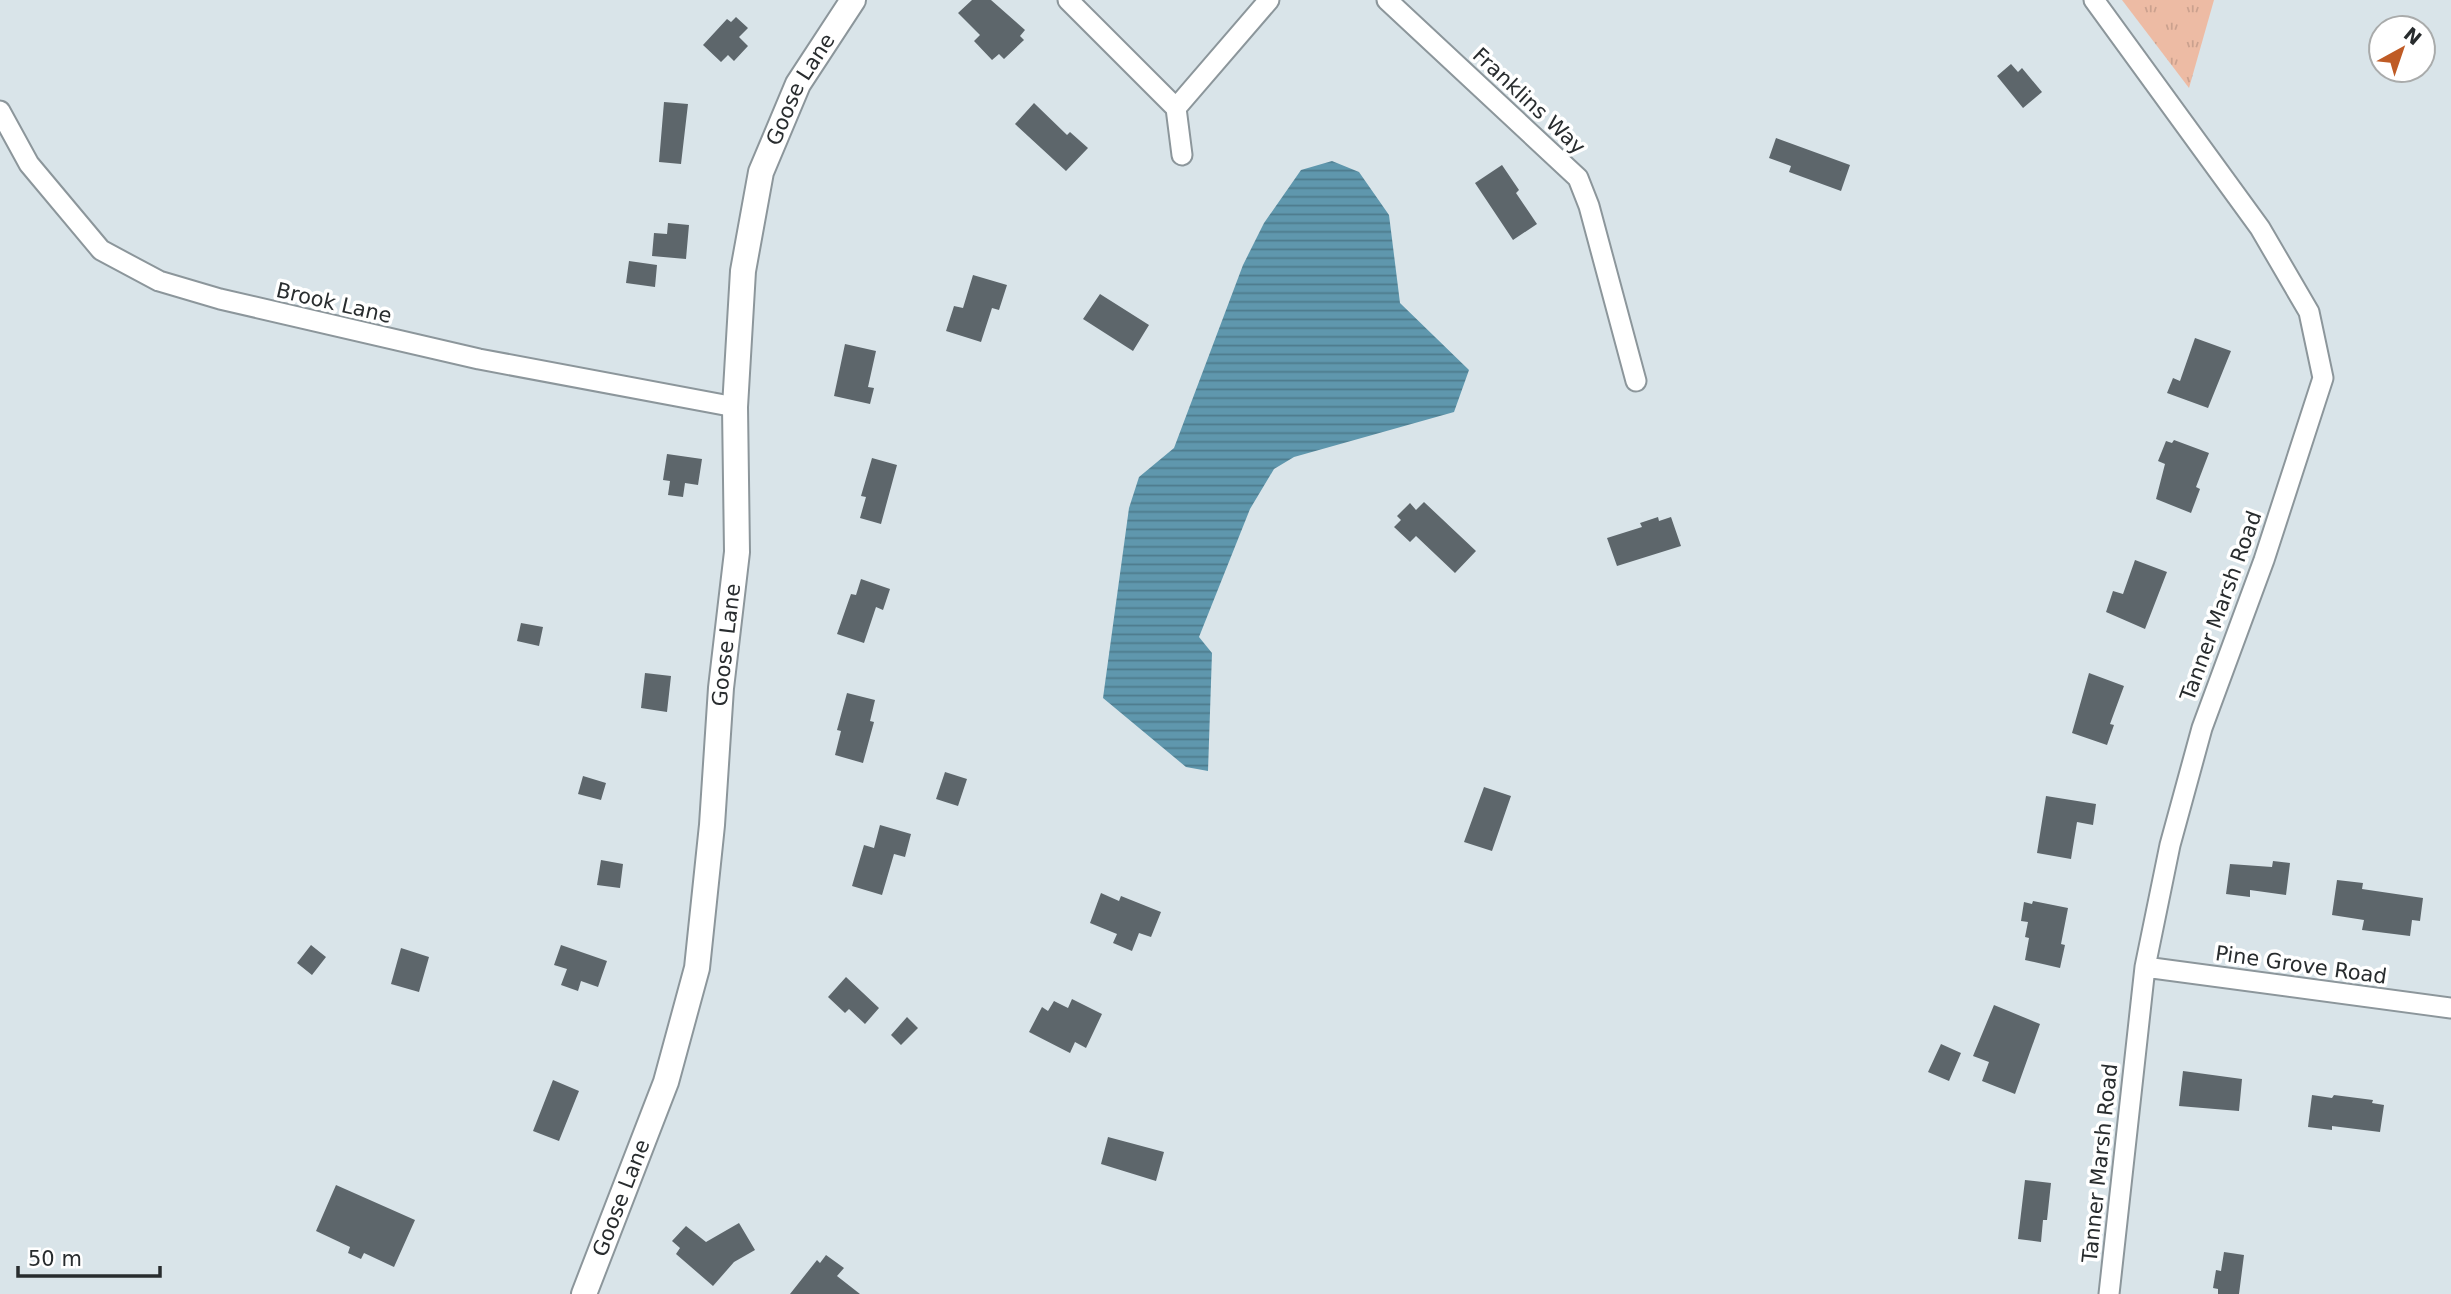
<svg xmlns="http://www.w3.org/2000/svg" width="2451" height="1294" viewBox="0 0 2451 1294" font-family="'DejaVu Sans',sans-serif">
	<defs>
		<pattern id="grass-tufts" width="24" height="20" patternUnits="userSpaceOnUse" patternTransform="scale(1.75)"><rect width="24" height="20" fill="#edbba4"/><path d="M3 7l-1-3M5 7V3M7 7l1-3M15 17l-1-3M17 17v-4M19 17l1-3" fill="none" stroke="#cba18e"/></pattern>
		<pattern id="water-rules" width="6" height="5" patternUnits="userSpaceOnUse" patternTransform="scale(1.75)"><rect width="6" height="5" fill="#5f97ad"/><path d="M0 2.5h6" fill="none" stroke="#4e7b8d"/></pattern>
	</defs>
	<rect width="100%" height="100%" fill="#d9e4e9"/>
	<!-- grass -->
	<path fill="url(#grass-tufts)" d="M2122,0H2214L2189,88Z"/>
	<!-- water -->
	<path fill="url(#water-rules)" d="M1332,161L1359,172L1389,215L1400,303L1469,370L1454,412L1294,457L1274,469L1250,509L1199,637L1212,653L1208,771L1186,767L1103,698L1129,508L1139,477L1174,448L1243,265L1264,223L1301,170Z"/>
	<!-- building -->
	<path fill="#5d666b" d="M972,0H991L1025,30L1020,36L1024,40L1004,59L999,54L992,60L974,41L980,35L958,13Z
		M736,17L748,28L739,37L748,46L734,61L728,55L721,62L703,45L727,19L731,22Z
		M2011,64L2018,72L2022,68L2042,92L2023,108L1997,76Z
		M664,102L688,104L681,164L659,162Z
		M1034,103L1067,135L1070,132L1088,148L1066,171L1015,124Z
		M1776,138L1850,165L1841,191L1789,172L1791,166L1769,158Z
		M1502,165L1519,190L1516,193L1537,224L1513,240L1475,183Z
		M668,223L689,225L686,259L652,256L654,233L667,234Z
		M629,261L657,265L655,287L626,283Z
		M973,275L1007,285L999,310L992,308L981,342L946,331L954,306L963,308Z
		M1100,294L1149,325L1133,351L1083,319Z
		M2195,338L2231,351L2208,408L2167,393L2173,378L2180,381Z
		M845,344L876,351L868,387L874,388L870,404L834,396Z
		M2174,440L2209,453L2196,487L2200,489L2191,513L2156,499L2165,464L2158,461L2166,441L2172,443Z
		M667,454L702,459L698,485L685,483L683,497L668,495L670,481L663,480Z
		M872,458L897,465L881,524L860,518L866,497L861,496Z
		M1424,502L1476,551L1455,573L1416,536L1410,542L1394,527L1401,520L1397,516L1410,503L1416,510Z
		M1658,517L1659,521L1671,517L1681,546L1617,566L1607,538L1642,527L1640,523Z
		M2135,560L2167,572L2145,629L2106,612L2113,591L2123,594Z
		M861,579L890,589L883,610L876,607L864,643L837,634L851,594L856,595Z
		M521,623L543,627L539,646L517,641Z
		M645,673L671,676L667,712L641,708Z
		M2089,673L2124,686L2110,724L2114,725L2107,745L2072,733Z
		M847,693L875,700L870,721L874,722L863,763L835,755L841,731L837,730Z
		M945,772L967,779L958,806L936,799Z
		M583,776L606,783L601,800L578,794Z
		M1484,787L1511,796L1492,851L1464,842Z
		M2046,796L2096,804L2093,825L2077,822L2071,859L2037,853Z
		M880,825L911,834L905,857L894,854L882,895L852,886L864,845L874,848Z
		M601,860L623,864L620,888L597,885Z
		M2273,861L2290,863L2286,895L2250,890V897L2226,894L2230,864L2272,867Z
		M2337,880L2363,883L2362,889L2423,898L2420,921L2412,920L2410,936L2362,930L2364,920L2332,915Z
		M1101,893L1119,901L1121,896L1161,912L1151,937L1139,933L1132,951L1113,943L1117,934L1090,923Z
		M2033,901L2068,908L2061,944L2065,945L2060,968L2025,960L2029,938L2025,937L2028,922L2021,921L2024,902L2032,904Z
		M311,945L326,957L312,975L297,963Z
		M561,945L607,961L598,987L581,981L578,991L561,985L567,969L554,965Z
		M401,948L429,957L419,992L391,984Z
		M846,977L879,1008L865,1024L849,1009L845,1013L828,997Z
		M1072,999L1102,1014L1086,1048L1075,1042L1070,1053L1029,1032L1042,1007L1048,1011L1054,1001L1068,1008Z
		M1994,1005L2040,1024L2015,1094L1982,1081L1989,1062L1973,1056Z
		M907,1017L918,1028L901,1045L891,1035Z
		M1941,1044L1961,1053L1949,1081L1928,1072Z
		M2183,1071L2242,1079L2239,1111L2179,1106Z
		M553,1080L579,1091L559,1141L533,1131Z
		M2312,1095L2332,1098L2334,1095L2373,1100L2372,1103L2384,1105L2380,1132L2332,1126V1130L2308,1127Z
		M1108,1137L1164,1152L1156,1181L1101,1164Z
		M2025,1180L2051,1183L2047,1220H2043L2041,1242L2018,1239Z
		M336,1185L415,1220L394,1267L364,1253L361,1259L348,1253L350,1247L316,1231Z
		M739,1223L755,1250L734,1262L713,1286L676,1254L680,1248L672,1241L686,1226L706,1242Z
		M2224,1252L2244,1255L2239,1294H2218V1289L2213,1288L2216,1270L2221,1271Z
		M826,1255L844,1268L837,1276L860,1294H790L817,1260L820,1263Z"/>
	<g fill="none" stroke-linecap="round" stroke-linejoin="round">
		<!-- minor casing -->
		<g stroke="#8c969b" stroke-width="23">
			<path id="minor" d="M1068,0L1176,108L1269,0
				M1387,0L1578,178L1589,206L1636,381
				M2094,0L2260,228L2309,312L2323,378L2264,560L2202,728L2170,845L2145,967L2109,1294
				M1176,108L1182,155
				M0,111L29,164L101,250L159,281L220,299L479,359L735,407
				M2145,967L2451,1008"/>
		</g>
		<!-- tertiary casing -->
		<g stroke="#8c969b" stroke-width="28">
			<g id="tertiary">
				<path id="s1" d="M584,1294L666,1082L697,968L712,825L721,688L737,552L735,407L743,271L761,172L798,84L853,0"/>
			</g>
		</g>
		<!-- minor -->
		<use href="#minor" stroke="#fff" stroke-width="19"/>
		<!-- tertiary -->
		<use href="#tertiary" stroke="#fff" stroke-width="24"/>
	</g>
	<g text-anchor="middle" stroke-width="7" stroke-linejoin="round" paint-order="stroke">
		<!-- street labels -->
		<g font-size="21" fill="#282c2e" stroke="#fff">
			<text dy="7" stroke="none"><textPath href="#s1" startOffset="1237">Goose Lane</textPath></text>
			<text transform="translate(1529 101) rotate(43)" y="7">Franklins Way</text>
			<text transform="translate(334 303) rotate(13)" y="7">Brook Lane</text>
			<text transform="translate(2221 606) rotate(-70)" y="7">Tanner Marsh Road</text>
			<text dy="7" stroke="none"><textPath href="#s1" startOffset="670">Goose Lane</textPath></text>
			<text transform="translate(2301 965) rotate(8)" y="7">Pine Grove Road</text>
			<text transform="translate(2100 1163) rotate(-84)" y="7">Tanner Marsh Road</text>
			<text dy="7" stroke="none"><textPath href="#s1" startOffset="103">Goose Lane</textPath></text>
		</g>
	</g>
	<!-- north arrow -->
	<g transform="translate(2402 49) rotate(40)"><circle r="33" fill="#ffffff" stroke="#a9abab" stroke-width="2"/>
	<path d="M0-5L12 26L0 18L-12 26Z" fill="#bf5b25"/>
	<text y="-10" font-size="19" font-weight="bold" text-anchor="middle" fill="#282c2e">N</text>
	</g>
	<!-- scale -->
	<path d="M18 1266v10h142v-10" fill="none" stroke="#282c2e" stroke-width="3.5"/>
	<text x="28" y="1266" font-size="21" fill="#282c2e" stroke="#ffffff" stroke-width="5" paint-order="stroke">50 m</text>
</svg>
